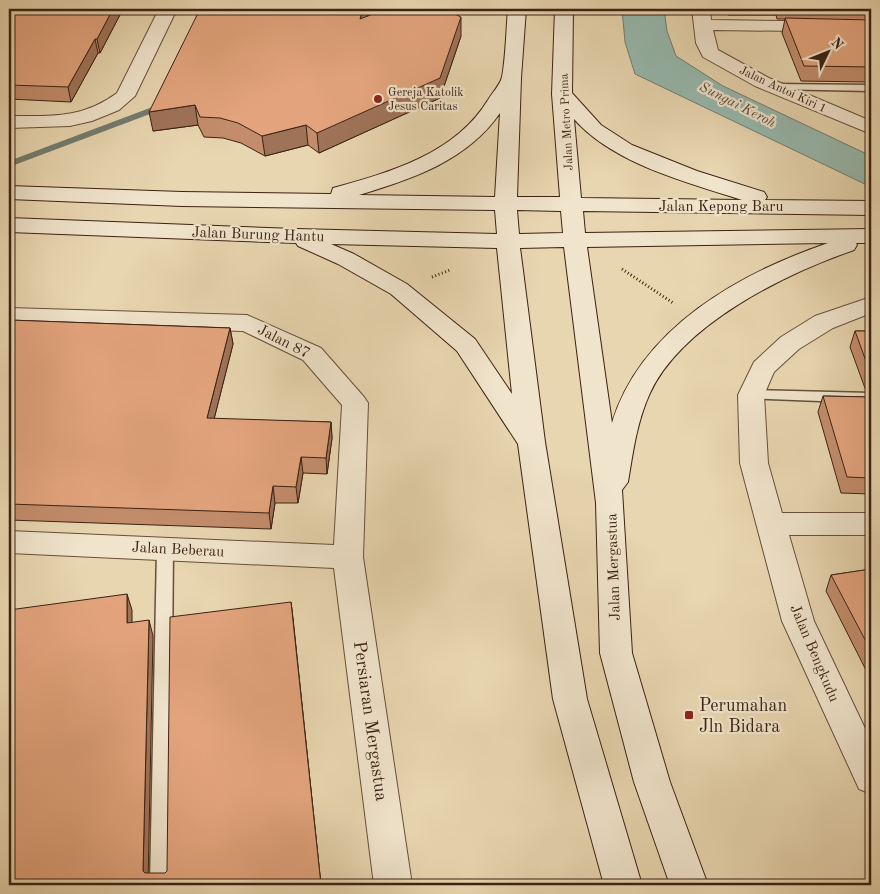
<svg xmlns="http://www.w3.org/2000/svg" width="880" height="894" viewBox="0 0 880 894" font-family="'Old Standard TT',serif">
	<rect width="100%" height="100%" fill="#e8d6b0"/>
	<filter id="stains"><feTurbulence type="fractalNoise" baseFrequency=".004" numOctaves="4"/><feColorMatrix values="0 0 0 0 .2 0 0 0 0 .09 0 0 0 0 .02 0 0 0 .5 -.17"/></filter>
	<radialGradient id="worn" r=".72"><stop offset=".6" stop-color="#630" stop-opacity="0"/><stop offset="1" stop-color="#630" stop-opacity=".3"/></radialGradient>
	<!-- water -->
	<path fill="#97b9ae" stroke="#737d70" d="M622,9H664L667,31L676,56L723,86L871,156V187L635,74L625,42Z"/>
	<g fill="none" stroke-linecap="round" stroke-linejoin="round">
		<!-- stream -->
		<path fill="#737d70" fill-rule="evenodd" d="M163,103L167,106L166,108L9,167V161Z"/>
		<!-- lane casing -->
		<g stroke="#674f3a" stroke-width="3">
			<path id="lane" d="M774,84L871,85V91L770,89L769,87L770,85Z
				M751,390L871,393V403L746,398L744,395L746,392Z
				M165,543L171,545L173,549L170,885H150L157,549L159,545Z"/>
		</g>
		<!-- street casing -->
		<g stroke="#674f3a" stroke-width="2">
			<path id="street" d="M159,9H177L135,96L119,110L92,121L70,126L9,128V116C50,116 82,119 117,93Z
				M692,9H710L711,20L871,22V32L713,30L718,50L769,78L871,121V134L755,86L703,57L696,43Z
				M871,297V313L833,328L799,349L774,372L764,395L768,463L782,513H871V535H789L814,621L871,741V794L859,789L782,621L740,463L738,395L754,362L781,337L815,316Z
				M9,308L247,315L321,348L364,397L368,403L363,557L412,885H374L334,568L9,553V531L334,545L342,405L303,360L243,331L9,324Z"/>
		</g>
		<!-- secondary casing -->
		<g stroke="#3c2213" stroke-width="2">
			<path id="secondary" d="M508,9H526L521,78L517,197H560L552,94L555,9H573L572,93L601,125L632,145L697,171L764,192L767,197L765,200L871,201V215L583,211L585,233L871,229V243H856L857,245L854,250C785,274 682,324 650,393C637,421 633,452 628,482L622,490L632,653L670,782L708,885H670L634,782L600,653L596,503L564,247L520,248L522,263L545,442L587,699L642,885H604L553,699L518,444L457,351L391,294L338,264L298,246L296,243L9,232V218L296,229L497,234L495,210L182,206L9,199V186L182,192L331,194L333,188C391,172 455,154 488,100C492,93 500,85 502,77C506,55 506,31 508,9ZM500,113L495,197L359,195C412,179 467,161 500,113ZM574,119C614,164 686,182 742,200L581,198ZM517,210L561,211L563,233L519,234ZM828,243C740,273 641,328 612,423L587,247ZM331,244L497,248L512,394L475,339L407,284L354,254Z"/>
		</g>
		<!-- path -->
		<path stroke="#3c2213" stroke-width="3" stroke-dasharray="1 2.5" stroke-linecap="butt" d="M622,269L673,303
			M432,277L450,270"/>
		<!-- lane -->
		<use href="#lane" fill="#f0e4cc" fill-rule="evenodd"/>
		<!-- street -->
		<use href="#street" fill="#f0e4cc" fill-rule="evenodd"/>
		<!-- secondary -->
		<use href="#secondary" fill="#f0e4cc" fill-rule="evenodd"/>
	</g>
	<!-- wall -->
	<path fill="#c38d6c" stroke="#3c2213" d="M9,9H123L100,53H98L71,102L9,99Z
		M200,9H369L367,16L461,36L440,98L319,153L308,145L265,156L241,143L223,138L204,137L198,125L153,131Z
		M726,9H871V82L801,81L782,33L785,19H777L776,15H728Z
		M9,320L230,328L233,344L214,419L331,422L332,438L327,474L303,473L298,503H275L271,529L9,520Z
		M855,331H871V393L866,391L850,347Z
		M823,396L871,397V494L841,493L818,412Z
		M871,569V680L826,591L831,575Z"/>
	<!-- shaded-wall -->
	<path fill="#9f7358" stroke="#3c2213" d="M113,9H123L100,53L97,39Z
		M363,9H369L361,37L360,19Z
		M461,17V36L440,98L319,153L317,133Z
		M95,39L98,53L71,102L68,87Z
		M195,105L198,125L153,131L149,112Z
		M306,125L308,145L265,156L262,136Z
		M230,328L233,344L210,435L207,418Z
		M331,422L332,438L327,474L326,458Z
		M301,457L303,473L298,503L296,487Z
		M273,486L275,503L271,529L269,513Z
		M127,594L132,610V639L127,623Z
		M291,602L293,618L321,885Z
		M149,620L153,636L148,885L143,871Z"/>
	<!-- building -->
	<path fill="#e3a47d" stroke="#3c2213" d="M9,9H113L97,39H95L68,87L9,85Z
		M200,9H363L360,19L386,9H445L461,17L440,78L317,133L306,125L262,136L238,123L220,118L200,117L195,105L149,112Z
		M785,18L871,20V67L804,66Z
		M9,320L230,328L207,418L331,422L326,458L301,457L296,487L273,486L269,513L9,504Z
		M855,331H871V375Z
		M823,396L871,397V478L847,477Z
		M871,569V651L831,575Z
		M127,594V623L149,620L143,871L145,873H165L167,871L170,617L291,602L321,885H9V610Z"/>
	<!-- markers -->
	<g fill="#8f2418" stroke="#f0e4cc" stroke-width="2">
		<circle cx="378" cy="99" r="5"/>
		<rect x="684" y="710" width="10" height="10" rx="2.5"/>
	</g>
	<g text-anchor="middle" stroke-width="4.5" stroke-linejoin="round" paint-order="stroke">
		<!-- far-street labels -->
		<g font-size="12" fill="#3c2213" stroke="#f0e4cc">
			<text transform="translate(783 89) rotate(25)" y="4">Jalan Antoi Kiri 1</text>
			<text transform="translate(566 122) rotate(-93)" y="4">Jalan Metro Prima</text>
		</g>
		<!-- far-poi labels -->
		<g font-size="12" fill="#3c2213" stroke="#f0e4cc" text-anchor="start">
			<text x="388" y="96">Gereja Katolik<tspan x="388" dy="14">Jesus Caritas</tspan></text>
		</g>
		<!-- far-water labels -->
		<g font-size="14" font-style="italic" fill="#53483a" stroke="#f0e4cc">
			<text transform="translate(738 104) rotate(27)" y="5">Sungai Keroh</text>
		</g>
		<!-- street labels -->
		<g font-size="15" fill="#3c2213" stroke="#f0e4cc">
			<text x="721" y="211">Jalan Kepong Baru</text>
			<text transform="translate(258 234) rotate(2)" y="5">Jalan Burung Hantu</text>
			<text transform="translate(284 341) rotate(27)" y="5">Jalan 87</text>
			<text transform="translate(178 549) rotate(3)" y="5">Jalan Beberau</text>
			<text transform="translate(613 567) rotate(-92)" y="5">Jalan Mergastua</text>
			<text transform="translate(815 653) rotate(67)" y="5">Jalan Bengkudu</text>
		</g>
		<!-- near-poi labels -->
		<g font-size="18" fill="#3c2213" stroke="#f0e4cc" text-anchor="start">
			<text x="699" y="711">Perumahan<tspan x="699" dy="21">Jln Bidara</tspan></text>
		</g>
		<!-- near-street labels -->
		<g font-size="18" fill="#3c2213" stroke="#f0e4cc">
			<text transform="translate(371 721) rotate(82)" y="6">Persiaran Mergastua</text>
		</g>
	</g>
	<!-- margin -->
	<rect width="880" height="894" fill="none" stroke="#e8d6b0" stroke-width="30"/>
	<rect x="10" y="10" width="860" height="874" fill="none" stroke="#3c2213" stroke-width="2.5"/>
	<rect x="15" y="15" width="850" height="864" fill="none" stroke="#3c2213"/>
	<!-- north arrow -->
	<g transform="translate(828 52) rotate(47)" stroke="#f0e4cc" stroke-width="4" paint-order="stroke">
	<path d="M0-4L9 19L0 12L-9 19Z" fill="#3c2213"/>
	<text y="-8" font-size="14" font-weight="bold" text-anchor="middle" fill="#3c2213">N</text>
	</g>
	<rect width="100%" height="100%" filter="url(#stains)"/>
	<rect width="100%" height="100%" fill="url(#worn)"/>
</svg>
